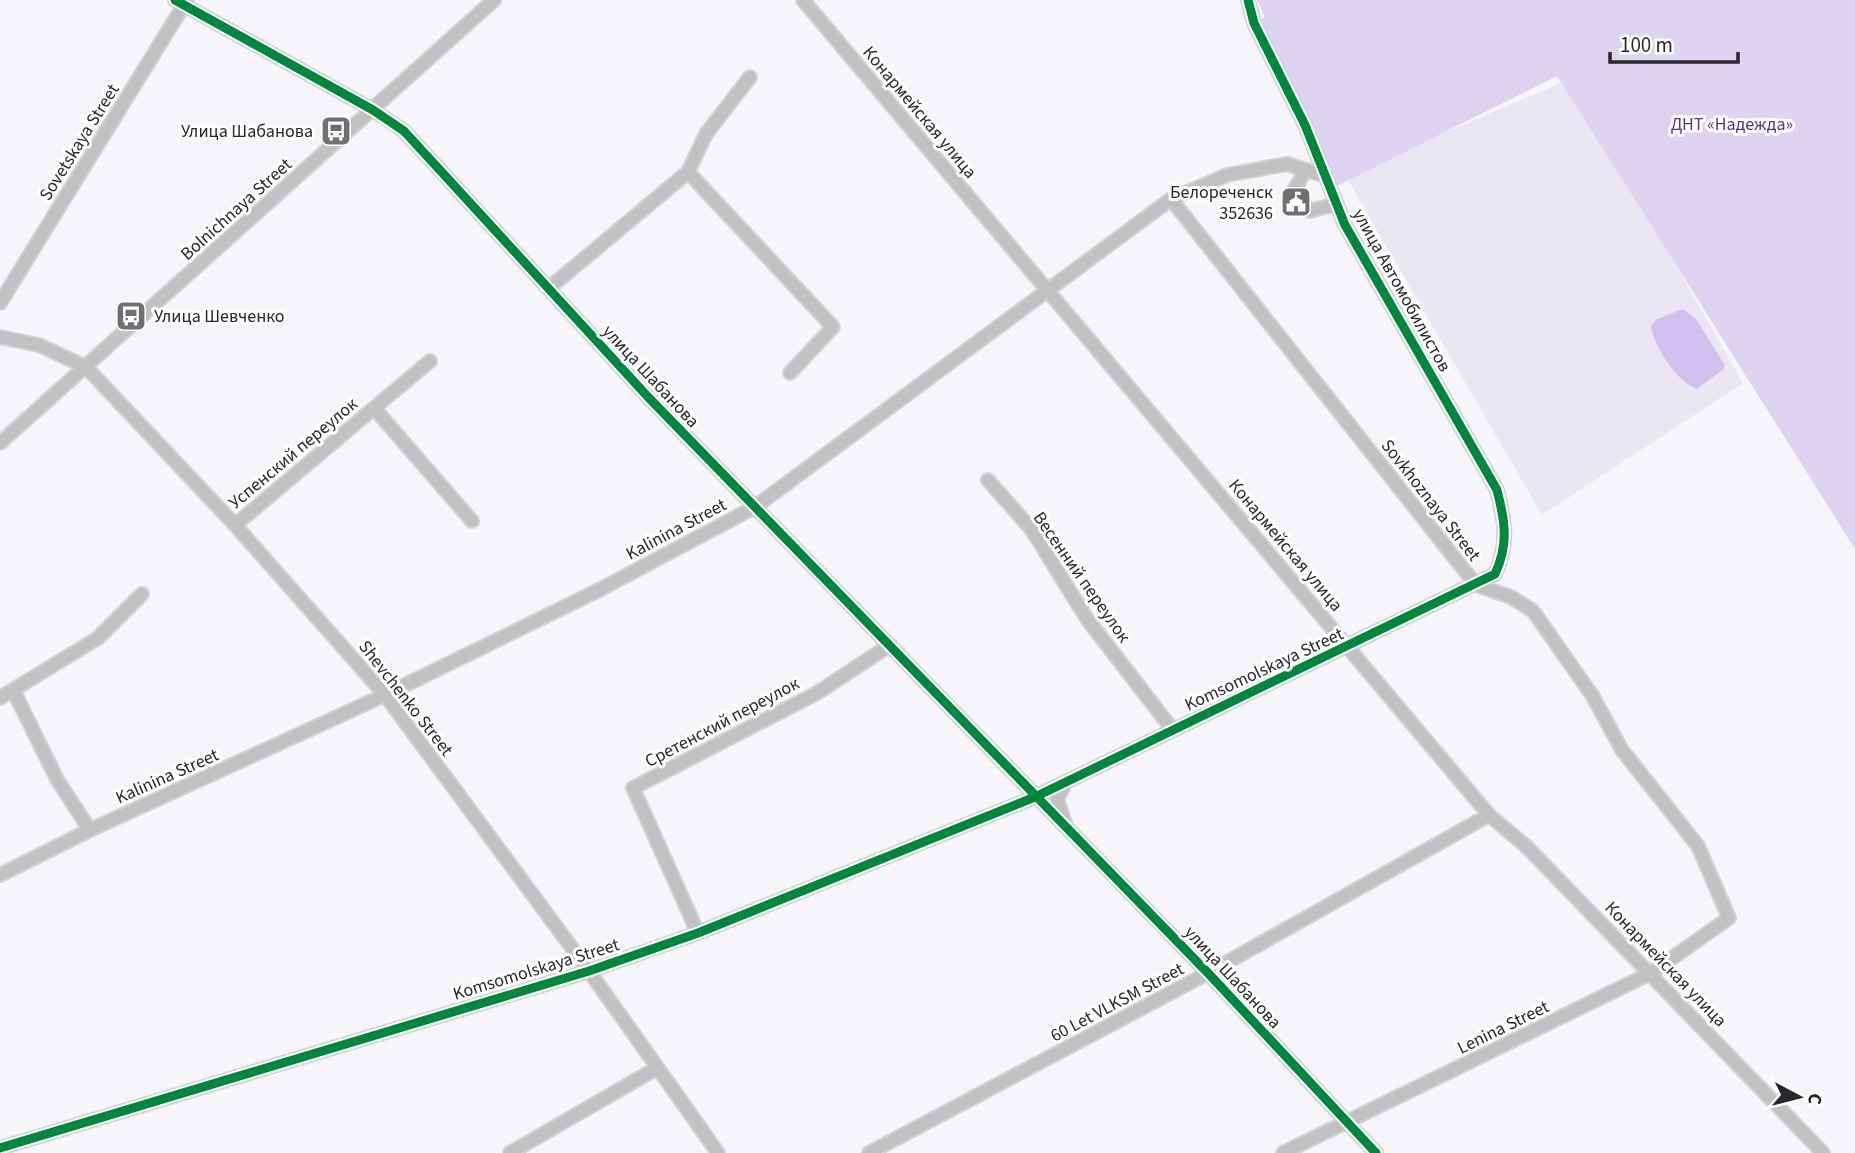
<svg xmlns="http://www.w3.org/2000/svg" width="1855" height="1153" viewBox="0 0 1855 1153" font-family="'Source Sans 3',sans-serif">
	<rect width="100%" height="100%" fill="#f6f5fa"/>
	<!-- built -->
	<path fill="#eae7f3" d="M1570,79L1743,383L1542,515L1345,175Z"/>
	<!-- green -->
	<path fill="#ddd4f1" d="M1257,0H1855V549L1557,76L1335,187L1257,21L1265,17Z"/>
	<!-- water -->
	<path fill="#d0c0f0" d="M1683,309L1696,319L1724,364V369L1697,389C1677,382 1654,347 1651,326L1657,319Z"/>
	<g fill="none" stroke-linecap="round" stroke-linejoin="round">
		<!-- minor casing -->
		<g stroke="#d2d1d4" stroke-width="16">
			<path id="minor" d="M175,0L373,110L404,131L649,398L1208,973L1376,1153
				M803,0L1489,815L1527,847L1823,1153
				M1305,171L1293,192L1310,211L1337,204
				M688,172L833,327L790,373
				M1171,199L1476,585L1511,597L1533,611L1592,695L1622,750L1698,846L1729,918L1651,973L1283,1153
				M549,288L688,172L706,134L750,77
				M0,303L187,0
				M0,337L39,345L86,367L235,525L385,695L589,971L718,1153
				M374,408L472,521
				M0,443L494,0
				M988,480L1032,530L1087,619L1172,729
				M235,525L430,361
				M13,690L58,781L90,830
				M0,698L98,638L142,594
				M1065,823L1057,799L1066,782
				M0,875L90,830L385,695L601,589L755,507L1171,199L1227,175L1287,164L1326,176
				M698,933L633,788L817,693L890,645
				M0,1148L589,971L698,933L1035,797L1495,574C1509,544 1505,521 1497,490L1345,225L1305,125L1254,23L1248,0
				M510,1153L657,1068
				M869,1153L1208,973L1489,815"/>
		</g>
		<!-- minor -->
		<use href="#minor" stroke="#c1c0c3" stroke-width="12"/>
		<!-- cycleway casing -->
		<g stroke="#fff" stroke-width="13">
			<path id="cycleway" d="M175,0L373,110L404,131L649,398L1208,973L1376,1153
				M0,1148L589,971L698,933L1035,797L1495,574C1509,544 1505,521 1497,490L1345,225L1305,125L1254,23L1248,0"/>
		</g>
		<!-- cycleway -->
		<use href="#cycleway" stroke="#00873e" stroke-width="9"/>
	</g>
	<!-- icons -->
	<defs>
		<g id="bus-square" transform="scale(1.575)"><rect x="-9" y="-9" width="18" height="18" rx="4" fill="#706f73" stroke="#fff"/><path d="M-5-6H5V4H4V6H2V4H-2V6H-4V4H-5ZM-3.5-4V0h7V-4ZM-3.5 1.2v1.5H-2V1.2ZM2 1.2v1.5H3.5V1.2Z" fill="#fff"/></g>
		<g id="civic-square" transform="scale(1.575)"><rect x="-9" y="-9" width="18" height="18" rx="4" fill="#706f73" stroke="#fff"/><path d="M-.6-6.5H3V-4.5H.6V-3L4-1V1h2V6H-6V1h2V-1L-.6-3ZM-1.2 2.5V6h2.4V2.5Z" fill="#fff"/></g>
	</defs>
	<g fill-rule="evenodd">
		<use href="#bus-square" x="336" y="131"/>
		<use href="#civic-square" x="1296" y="202"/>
		<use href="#bus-square" x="131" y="316"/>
	</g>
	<g text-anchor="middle" stroke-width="6" stroke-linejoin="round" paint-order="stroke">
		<!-- street labels -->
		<g font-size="18" fill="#28272b" stroke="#fff">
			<text transform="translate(920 112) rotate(50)" y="6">Конармейская улица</text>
			<text transform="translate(79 142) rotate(-58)" y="6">Sovetskaya Street</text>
			<text transform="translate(236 209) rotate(-42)" y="6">Bolnichnaya Street</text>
			<text transform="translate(1402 290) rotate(61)" y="6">улица Автомобилистов</text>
			<text transform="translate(651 376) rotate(47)" y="6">улица Шабанова</text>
			<text transform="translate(293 453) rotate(-40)" y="6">Успенский переулок</text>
			<text transform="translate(1431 500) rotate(52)" y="6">Sovkhoznaya Street</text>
			<text transform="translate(676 529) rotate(-28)" y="6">Kalinina Street</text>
			<text transform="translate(1286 545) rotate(50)" y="6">Конармейская улица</text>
			<text transform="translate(1082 577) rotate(55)" y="6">Весенний переулок</text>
			<text transform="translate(1264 669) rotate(-25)" y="6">Komsomolskaya Street</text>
			<text transform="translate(406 698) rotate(52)" y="6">Shevchenko Street</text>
			<text transform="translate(722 722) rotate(-28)" y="6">Сретенский переулок</text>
			<text transform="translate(167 776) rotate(-24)" y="6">Kalinina Street</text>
			<text transform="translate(1666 964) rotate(46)" y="6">Конармейская улица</text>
			<text transform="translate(536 969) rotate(-17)" y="6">Komsomolskaya Street</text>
			<text transform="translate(1233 977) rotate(47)" y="6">улица Шабанова</text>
			<text transform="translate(1117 1002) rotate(-28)" y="6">60 Let VLKSM Street</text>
			<text transform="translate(1503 1027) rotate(-26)" y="6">Lenina Street</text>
		</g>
		<!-- park labels -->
		<g font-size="18" fill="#533582" stroke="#fff">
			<text x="1732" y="130">ДНТ «Надежда»</text>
		</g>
		<!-- poi labels -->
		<g font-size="18" fill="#28272b" stroke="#fff" text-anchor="end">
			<text x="313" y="137">Улица Шабанова</text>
			<text x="1273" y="198">Белореченск<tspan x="1273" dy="21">352636</tspan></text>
			<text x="154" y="322" text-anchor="start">Улица Шевченко</text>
		</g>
	</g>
	<!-- north arrow -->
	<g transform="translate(1799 1097) rotate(97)" stroke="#ffffff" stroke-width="5" paint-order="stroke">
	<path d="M0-5L12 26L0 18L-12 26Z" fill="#28272b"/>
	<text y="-10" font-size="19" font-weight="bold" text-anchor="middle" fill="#28272b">С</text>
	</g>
	<!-- scale -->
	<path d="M1610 52v10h128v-10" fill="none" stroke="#28272b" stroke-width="3.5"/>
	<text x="1620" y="52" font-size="21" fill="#28272b" stroke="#ffffff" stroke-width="5" paint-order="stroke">100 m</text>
</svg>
